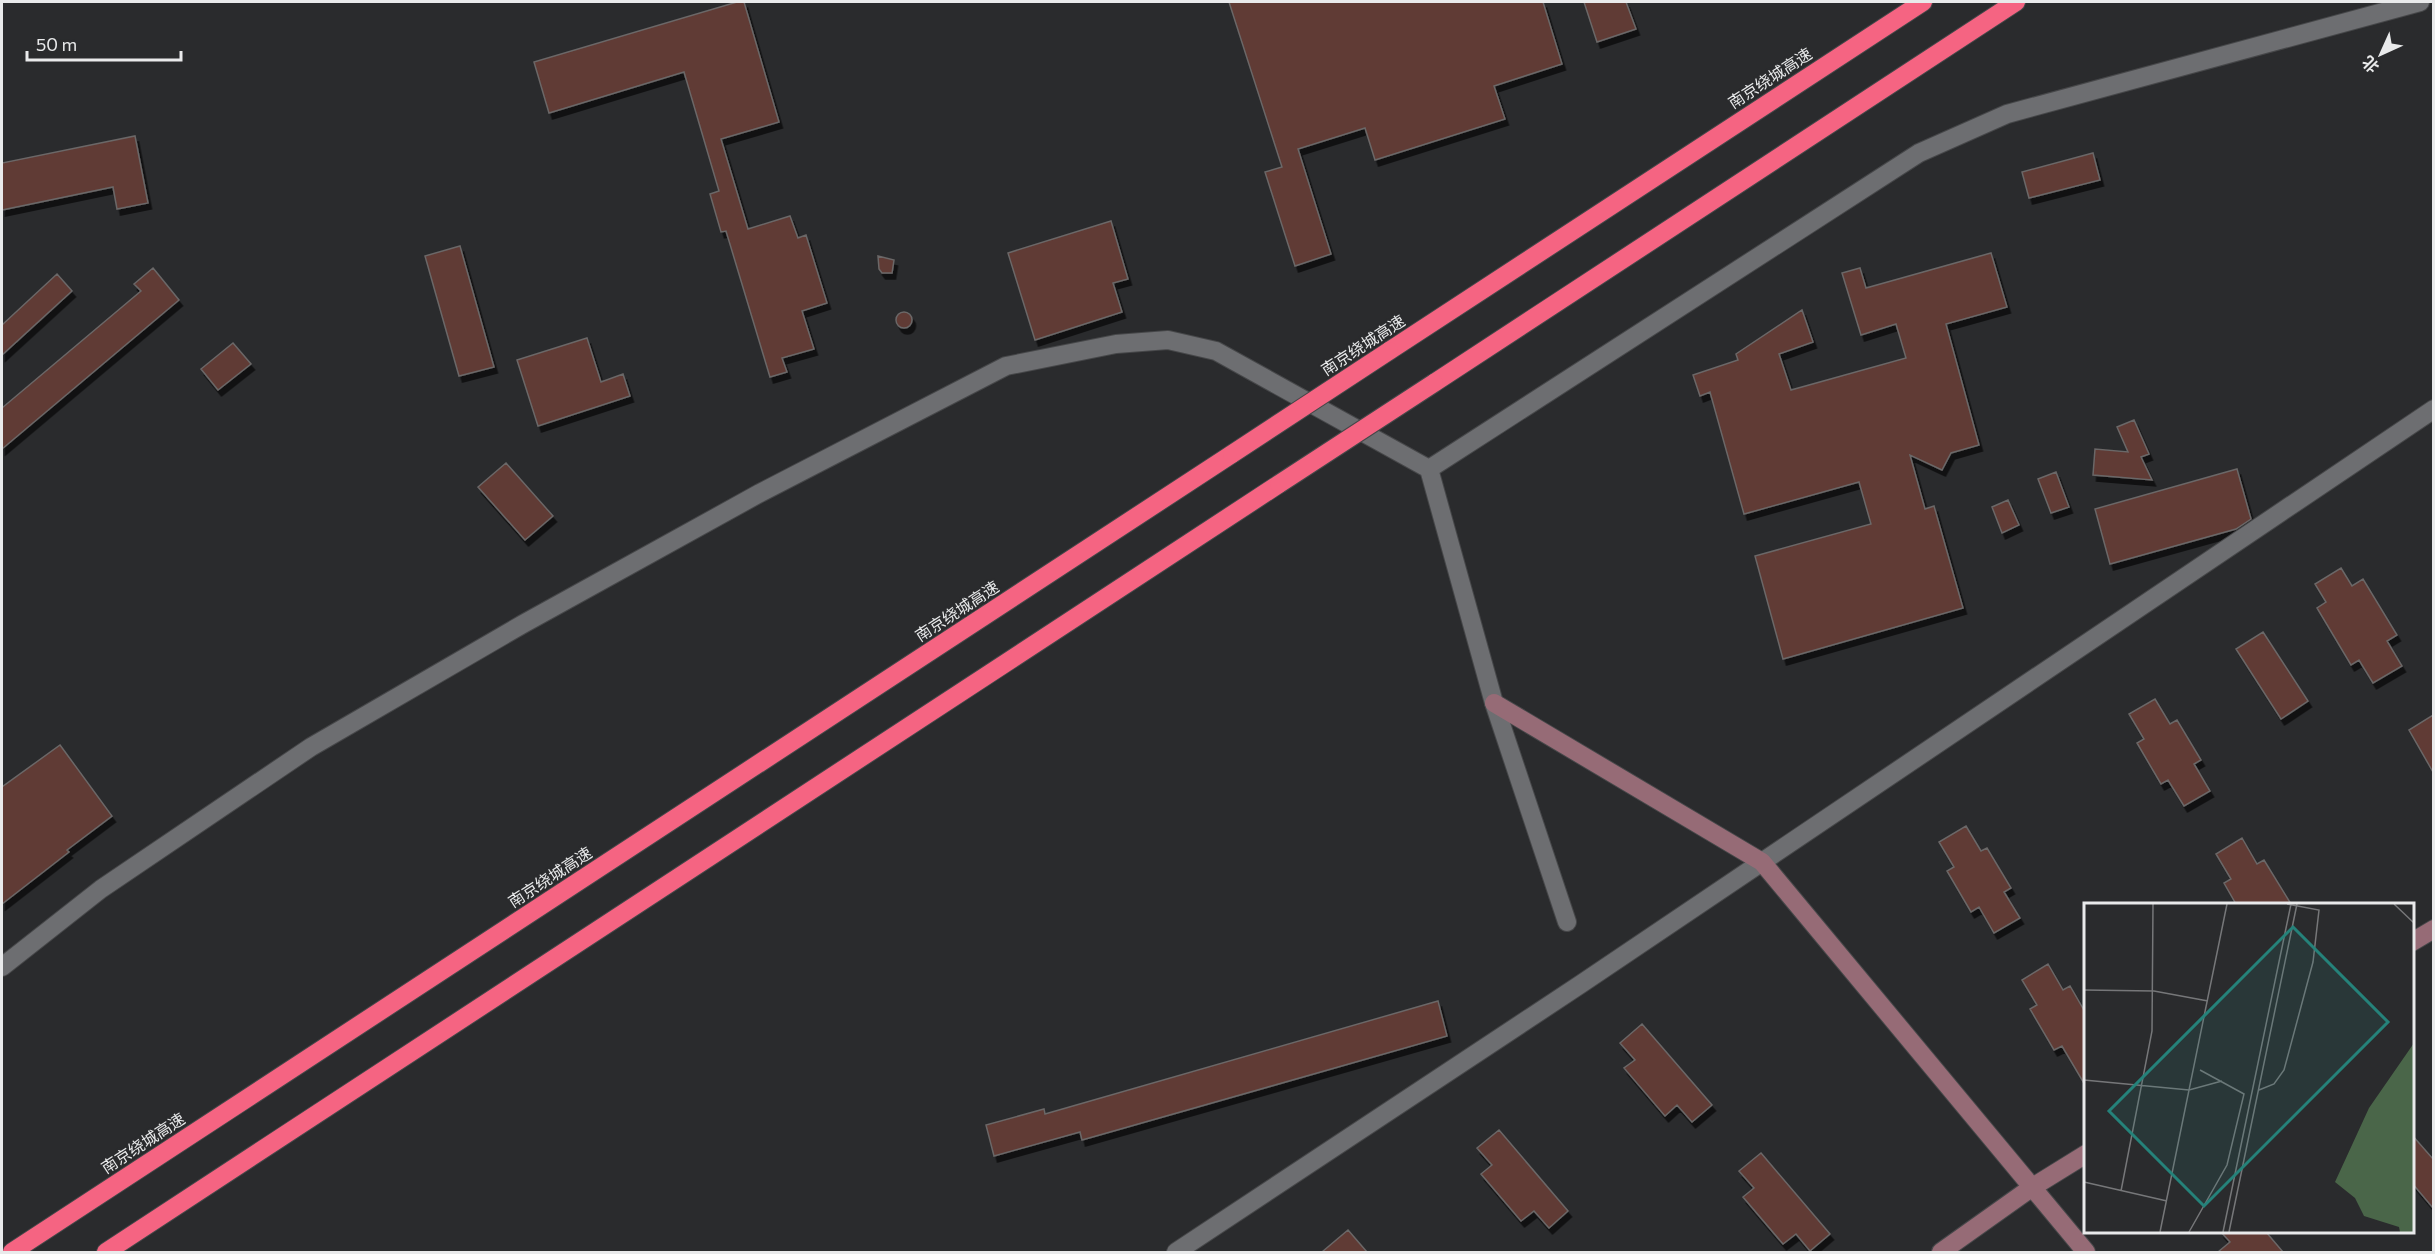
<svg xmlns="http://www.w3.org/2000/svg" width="2435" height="1254" viewBox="0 0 2435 1254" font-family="Commissioner,'Noto Sans SC',sans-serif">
	<defs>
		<filter id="shadow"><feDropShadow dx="3.5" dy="6" stdDeviation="0" flood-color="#0009"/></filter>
	</defs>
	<rect width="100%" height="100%" fill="#2a2b2d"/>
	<!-- building -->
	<path fill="#603a34" stroke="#6b6767" stroke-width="1.5" filter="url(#shadow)" d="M737,2H744L779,122L721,139L748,229L790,216L798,238L806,235L827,303L802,311L814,349L782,358L787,372L770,377L726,231L721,232L710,194L719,191L684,72L549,113L534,62Z
		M1229,2H1543L1562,64L1494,86L1505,119L1375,160L1365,128L1298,149L1331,254L1295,266L1265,172L1282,167Z
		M1584,2H1626L1636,29L1597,42Z
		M135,136L148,203L117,209L113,187L2,210V163Z
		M2093,153L2100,180L2029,198L2022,172Z
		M1111,221L1128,279L1113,283L1122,312L1035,340L1008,253Z
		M460,246L494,367L459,376L425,256Z
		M1991,253L2007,307L1946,324L1979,445L1951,453L1942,470L1910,455L1925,509L1934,506L1963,608L1783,659L1755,556L1871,524L1859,482L1744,514L1710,392L1700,396L1693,375L1738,360L1736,354L1802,310L1813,342L1779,354L1791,390L1906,358L1896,324L1861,335L1842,273L1860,268L1866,288Z
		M878,256L894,260L892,273H882L879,269Z
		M153,268L179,300L2,449V408L141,291L134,284Z
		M57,274L72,291L2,355V325Z
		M896 320a8 8 0 1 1 16 0a8 8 0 1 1-16 0Z
		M587,338L601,382L623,374L630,396L538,426L517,360Z
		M233,343L251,364L218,390L201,369Z
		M2134,420L2149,454L2141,457L2152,480L2093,475L2095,449L2128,452L2117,427Z
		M506,463L553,516L525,540L478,487Z
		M2237,469L2251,519L2236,529L2110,564L2095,509Z
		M2056,472L2069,507L2051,513L2038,479Z
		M2008,500L2019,525L2002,533L1992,507Z
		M2341,568L2352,586L2363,579L2397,635L2387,641L2402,666L2373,683L2359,660L2351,665L2317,608L2326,602L2315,584Z
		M2263,632L2308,701L2281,719L2236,649Z
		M2155,699L2170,724L2177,720L2201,760L2194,764L2210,791L2184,806L2168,780L2161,784L2137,743L2144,739L2129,714Z
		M2433,715V772L2409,730Z
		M60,745L112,816L67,850L69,852L2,904V787Z
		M1966,826L1981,851L1987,848L2011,888L2004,892L2020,918L1994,933L1979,907L1971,912L1947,871L1954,867L1939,842Z
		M2242,838L2257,864L2264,860L2291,904H2236L2224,883L2231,879L2216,854Z
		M2048,964L2063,990L2070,986L2085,1012V1085L2062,1046L2054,1050L2030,1009L2037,1005L2022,980Z
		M1438,1001L1447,1036L1082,1140L1080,1132L994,1156L986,1125L1044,1109L1045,1114Z
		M1642,1024L1712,1105L1692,1122L1677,1105L1665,1116L1624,1068L1635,1060L1620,1043Z
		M1499,1130L1568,1211L1549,1228L1534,1211L1521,1221L1481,1174L1492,1165L1477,1148Z
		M2412,1135L2433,1159V1208L2412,1183Z
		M1761,1153L1830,1234L1810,1251L1796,1234L1783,1244L1743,1197L1754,1188L1739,1171Z
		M1348,1230L1367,1252H1322Z
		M2221,1232H2266L2283,1252H2218L2230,1242Z"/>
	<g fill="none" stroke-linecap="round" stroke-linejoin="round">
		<!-- street casing -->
		<g stroke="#464749" stroke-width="20">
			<path id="street" d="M1567,922L1494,703L1429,469L1919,153L2007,114L2420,2
				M2,967L101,889L311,747L523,624L760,493L1006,366L1116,344L1168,340L1216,351L1429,469
				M1176,1252L1581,984L2434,409"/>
		</g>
		<!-- secondary casing -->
		<g stroke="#464749" stroke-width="20">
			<path id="secondary" d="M1494,703L1762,862L2086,1252
				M2412,942L2434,929
				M1941,1252L2031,1188L2086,1154"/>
		</g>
		<!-- highway casing -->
		<g stroke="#464749" stroke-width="20">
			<path id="highway" d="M1389,351L1923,2
				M1434,383L2016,2
				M12,1252L1232,454
				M106,1252L1279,484"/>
		</g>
		<!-- street -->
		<use href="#street" stroke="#6d6e71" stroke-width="18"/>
		<!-- secondary -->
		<use href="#secondary" stroke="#966b76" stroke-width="18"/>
		<!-- highway -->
		<use href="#highway" stroke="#f56482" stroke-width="18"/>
		<!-- highway-bridge casing -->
		<g stroke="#464749" stroke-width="20" stroke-linecap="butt">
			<path id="highway-bridge" d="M1232,454L1389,351
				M1279,484L1434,383"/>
		</g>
		<!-- highway-bridge -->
		<use href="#highway-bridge" stroke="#f56482" stroke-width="18"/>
	</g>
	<g text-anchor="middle" stroke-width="4.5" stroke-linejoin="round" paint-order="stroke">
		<!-- street labels -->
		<g font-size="16" fill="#e9eaeb" stroke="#2a2b2d">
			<text transform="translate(1770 78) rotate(-33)" y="6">南京绕城高速</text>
			<text transform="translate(1363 345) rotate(-33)" y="6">南京绕城高速</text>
			<text transform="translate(957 611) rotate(-33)" y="6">南京绕城高速</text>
			<text transform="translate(550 877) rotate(-33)" y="6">南京绕城高速</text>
			<text transform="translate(143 1143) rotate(-33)" y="6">南京绕城高速</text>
		</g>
	</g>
	<!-- overview -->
	<g transform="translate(2084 903)">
		<rect width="330" height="330" fill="#2a2b2d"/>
		<path d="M330,140V329H316L315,324L280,313L271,295L251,279L285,205Z" fill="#4a6649"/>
		<path fill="none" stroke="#767779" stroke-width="1.5" d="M310,1L330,20M0,87L70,88L124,98M0,177L105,187L138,178M175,187L190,181L200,167L229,59L235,7L203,1M0,279L83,298M37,288L68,128L69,1M76,329L143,1M105,329L143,262L160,191L116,167M139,329L207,1M145,329L213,1"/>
		<path fill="#25827a" fill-opacity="0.15" stroke="#25827a" stroke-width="3" d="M209,24L304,119L120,303L25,208Z"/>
		<rect width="330" height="330" fill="none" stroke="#e9eaeb" stroke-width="3"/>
	</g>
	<!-- border -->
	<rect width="2435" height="1254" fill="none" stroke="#e9eaeb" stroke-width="6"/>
	<!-- north arrow -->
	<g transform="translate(2381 54) rotate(225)" stroke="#2a2b2d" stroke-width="4.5" paint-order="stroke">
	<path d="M0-4.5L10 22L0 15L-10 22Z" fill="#e9eaeb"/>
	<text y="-9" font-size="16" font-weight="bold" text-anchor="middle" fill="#e9eaeb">北</text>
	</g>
	<!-- scale -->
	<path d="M27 51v9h154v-9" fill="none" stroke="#e9eaeb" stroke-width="3"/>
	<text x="36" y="51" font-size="18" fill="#e9eaeb" stroke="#2a2b2d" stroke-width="4.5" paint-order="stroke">50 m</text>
</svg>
